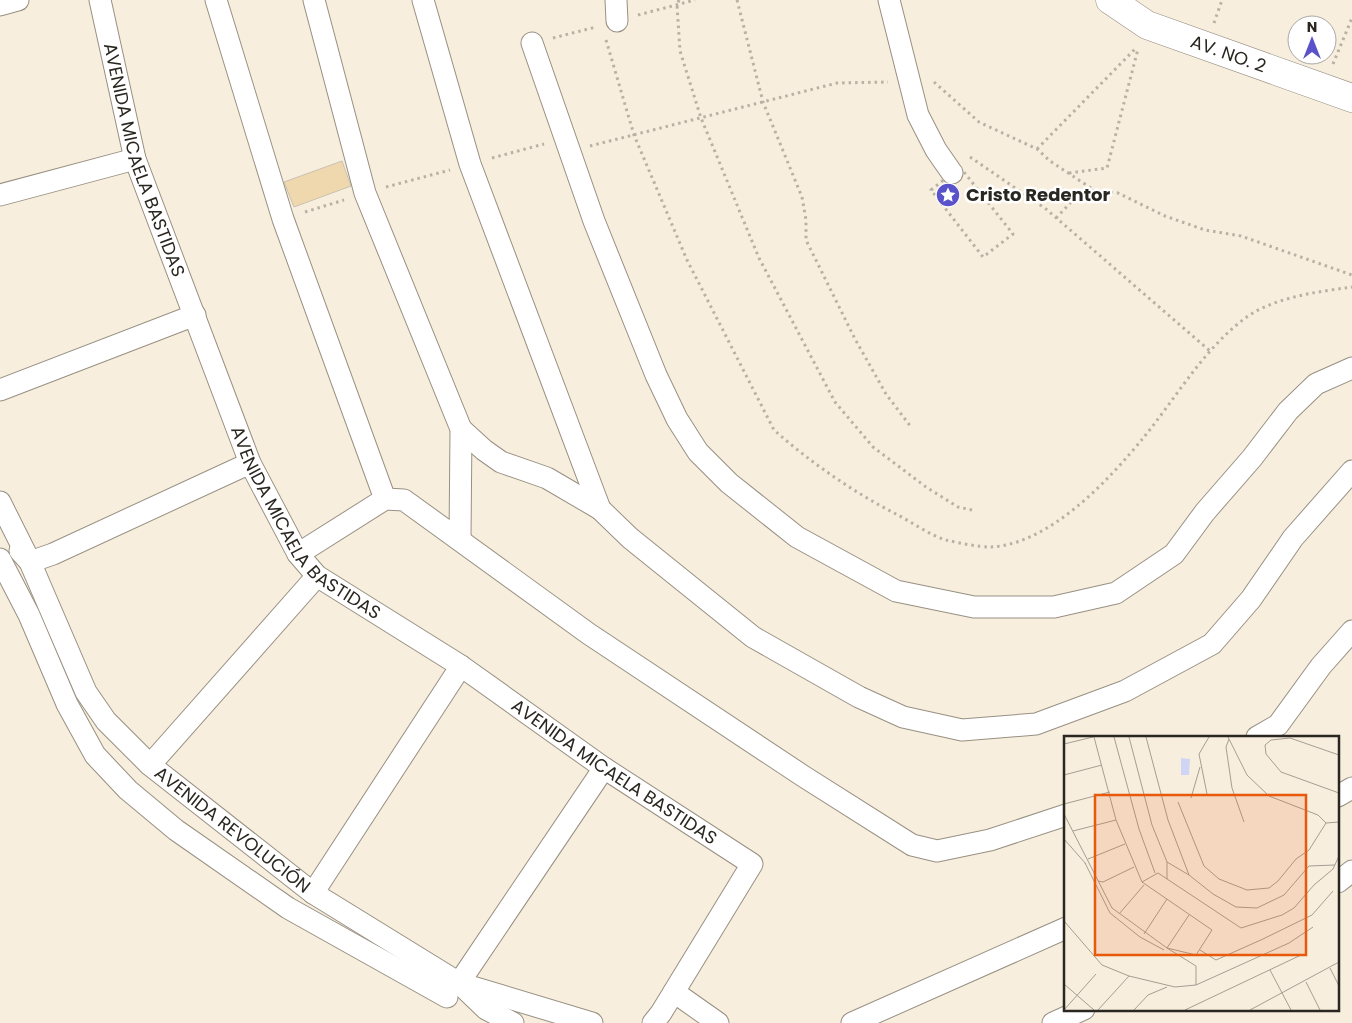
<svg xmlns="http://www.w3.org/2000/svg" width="1352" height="1023" viewBox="0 0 1352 1023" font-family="Poppins,sans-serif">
	<rect width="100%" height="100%" fill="#f7eede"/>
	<!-- building -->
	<path fill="#efd8ad" stroke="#c9c1b1" d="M342,161L351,186L294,207L284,182Z"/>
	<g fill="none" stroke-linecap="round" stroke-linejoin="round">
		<!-- street casing -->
		<g stroke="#989082" stroke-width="23">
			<g id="street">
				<path id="s1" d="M100,0L135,159L250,463L298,554L317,576L461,666L604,768L752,864L661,1013L653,1023"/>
				<path d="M216,0L283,219L385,499"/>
				<path d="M314,0L365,193L461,429L460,540"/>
				<path d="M423,0L470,164L600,509L630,538L753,637L859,697L903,717L962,730L1036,724L1125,691L1212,644L1251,599L1293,538L1352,471"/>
				<path d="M616,0L617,21"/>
				<path d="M889,0L918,115L936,150L952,173"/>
				<path d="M0,5L18,0"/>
				<path d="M532,43L594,221L656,375L677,419L698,452L729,483L797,537L896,591L974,607H1054L1116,593L1174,554L1205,512L1252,458L1288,411L1316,384L1352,368"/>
				<path d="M0,195L135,159"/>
				<path d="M0,390L195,315"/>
				<path d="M461,429L484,450L501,462L547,478L600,509"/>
				<path id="s2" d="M0,502L30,562L86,692L106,721L150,765L313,893L459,983L592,1023"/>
				<path d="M20,551L30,562L53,554L250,463"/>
				<path d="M298,554L385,499L404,500L589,634L803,776L912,845L937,851L990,840L1066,815"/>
				<path d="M0,559L29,615L67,704L95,755L128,790L176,830L288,908L447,997"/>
				<path d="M1257,737L1278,725L1321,666L1352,631"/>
				<path d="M150,765L317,576"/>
				<path d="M1338,796L1352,788"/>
				<path d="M1338,882L1352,871"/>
				<path d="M313,893L461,666"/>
				<path d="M674,992L718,1023"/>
				<path d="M513,1023L486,1009L459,983L604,768"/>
				<path d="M852,1023L1066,928"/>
				<path d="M1053,1023L1084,1009"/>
			</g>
		</g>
		<!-- secondary casing -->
		<g stroke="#989082" stroke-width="29">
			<g id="secondary">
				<path id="s3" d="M1110,0L1147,25L1352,98"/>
			</g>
		</g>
		<!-- path -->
		<path stroke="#b8b1a4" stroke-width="3" stroke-dasharray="2.5 4" stroke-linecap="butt" d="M679,0L677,5L680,51L701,118L759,258L835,402L873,447L926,487L958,507L972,510
			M737,0L763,102L802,197L806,220V240L855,339L886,394L911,427
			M638,15L695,0
			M1214,23L1222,0
			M553,38L596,27
			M606,40L634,135L687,260L774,430C810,462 853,492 896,514C912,522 929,535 946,540C959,543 978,547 991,547C1050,544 1109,480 1144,437C1176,398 1203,350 1244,319C1273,297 1317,292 1352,287
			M1333,64L1352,18
			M934,82L979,122L1037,149L1050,161L1094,190
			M590,146L837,83L888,82
			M1037,149L1136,48
			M970,157L1046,209L1210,351
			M492,158L544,144
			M960,167L1013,234L983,257L931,190Z
			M1069,173L1107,168L1138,49
			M386,187L450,170
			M305,212L344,200
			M1056,218L1077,196L1094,190L1118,193L1165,216L1205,230L1241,236L1352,275"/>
		<!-- street -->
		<use href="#street" stroke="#fff" stroke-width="21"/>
		<!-- secondary -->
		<use href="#secondary" stroke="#fff" stroke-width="28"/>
	</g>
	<!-- icons -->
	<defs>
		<g id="sight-disc" transform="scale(1.25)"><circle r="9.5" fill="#5952ca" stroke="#fff"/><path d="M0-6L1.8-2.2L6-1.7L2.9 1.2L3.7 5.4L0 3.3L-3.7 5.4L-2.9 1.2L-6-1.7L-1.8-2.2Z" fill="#fff"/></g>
	</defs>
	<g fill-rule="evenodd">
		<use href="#sight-disc" x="948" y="195"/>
	</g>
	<g text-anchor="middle" stroke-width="5" stroke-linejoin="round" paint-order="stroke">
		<!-- street labels -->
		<g font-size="18" fill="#2a2721" stroke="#fff">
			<text dy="6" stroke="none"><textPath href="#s3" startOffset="131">AV. NO. 2</textPath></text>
			<text dy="6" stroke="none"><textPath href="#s1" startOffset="166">AVENIDA MICAELA BASTIDAS</textPath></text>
			<text dy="6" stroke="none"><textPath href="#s1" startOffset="571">AVENIDA MICAELA BASTIDAS</textPath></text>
			<text dy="6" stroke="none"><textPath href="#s1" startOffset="976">AVENIDA MICAELA BASTIDAS</textPath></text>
			<text dy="6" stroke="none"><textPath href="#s2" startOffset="411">AVENIDA REVOLUCIÓN</textPath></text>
		</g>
		<!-- poi labels -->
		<g font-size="18" font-weight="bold" fill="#2a2721" stroke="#fff" text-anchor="start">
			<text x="966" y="201">Cristo Redentor</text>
		</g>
	</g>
	<!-- overview -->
	<g transform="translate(1064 736)">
		<rect width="275" height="275" fill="#f7eede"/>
		<path d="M117,22L126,23L125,39H117Z" fill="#d1d5f5"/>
		<path fill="none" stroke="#a59e92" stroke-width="1" d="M50,1L75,93L91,137M65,1L88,89L103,126V143M82,1L104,84L125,139L149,158L172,171L193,172L220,159L245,130L271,129M164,1L183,39L205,60L254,79L262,87L275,86M165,3L162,11L168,52L180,86M0,8L29,1M275,19L226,2L207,4L201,9L202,18L217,36L275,57M0,39L38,29M143,58L135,18L145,1M127,62L136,31M114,66L140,130L155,143L183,154L205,152L214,145L232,123L245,114L262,87M0,68L46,56M0,78L48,172L103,212L132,219L148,194L78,146L52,84L30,1M9,95L52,84M0,103L22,128M24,123L61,108M103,126L125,139M21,127L46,177L76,201L100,214M34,145L39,146L70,131M78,146L94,137L177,192L218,179L230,172L250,149L269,133L275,120M55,178L80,149M125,179L103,212L132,230V249M0,185L38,229L65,240L111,251L132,249L225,207L249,191M80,198L103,163M136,214L152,224L199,203L248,179L269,155M266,232L275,250M206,234L227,274M242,246L256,274M0,248L30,274M0,274L32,238M34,274L65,240M70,274L84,259L103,251M121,274L237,219M186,274L275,226"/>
		<path fill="#e8590c" fill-opacity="0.15" stroke="#e8590c" stroke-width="2.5" d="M31,59H242V219H31Z"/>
		<rect width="275" height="275" fill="none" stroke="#2a2721" stroke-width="2.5"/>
	</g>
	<!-- north arrow -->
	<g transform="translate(1312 40)"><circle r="24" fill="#ffffff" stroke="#aaa9a6"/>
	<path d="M0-4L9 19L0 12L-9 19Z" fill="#5952ca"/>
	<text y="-8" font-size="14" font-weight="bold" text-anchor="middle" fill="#2a2721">N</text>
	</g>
</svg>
